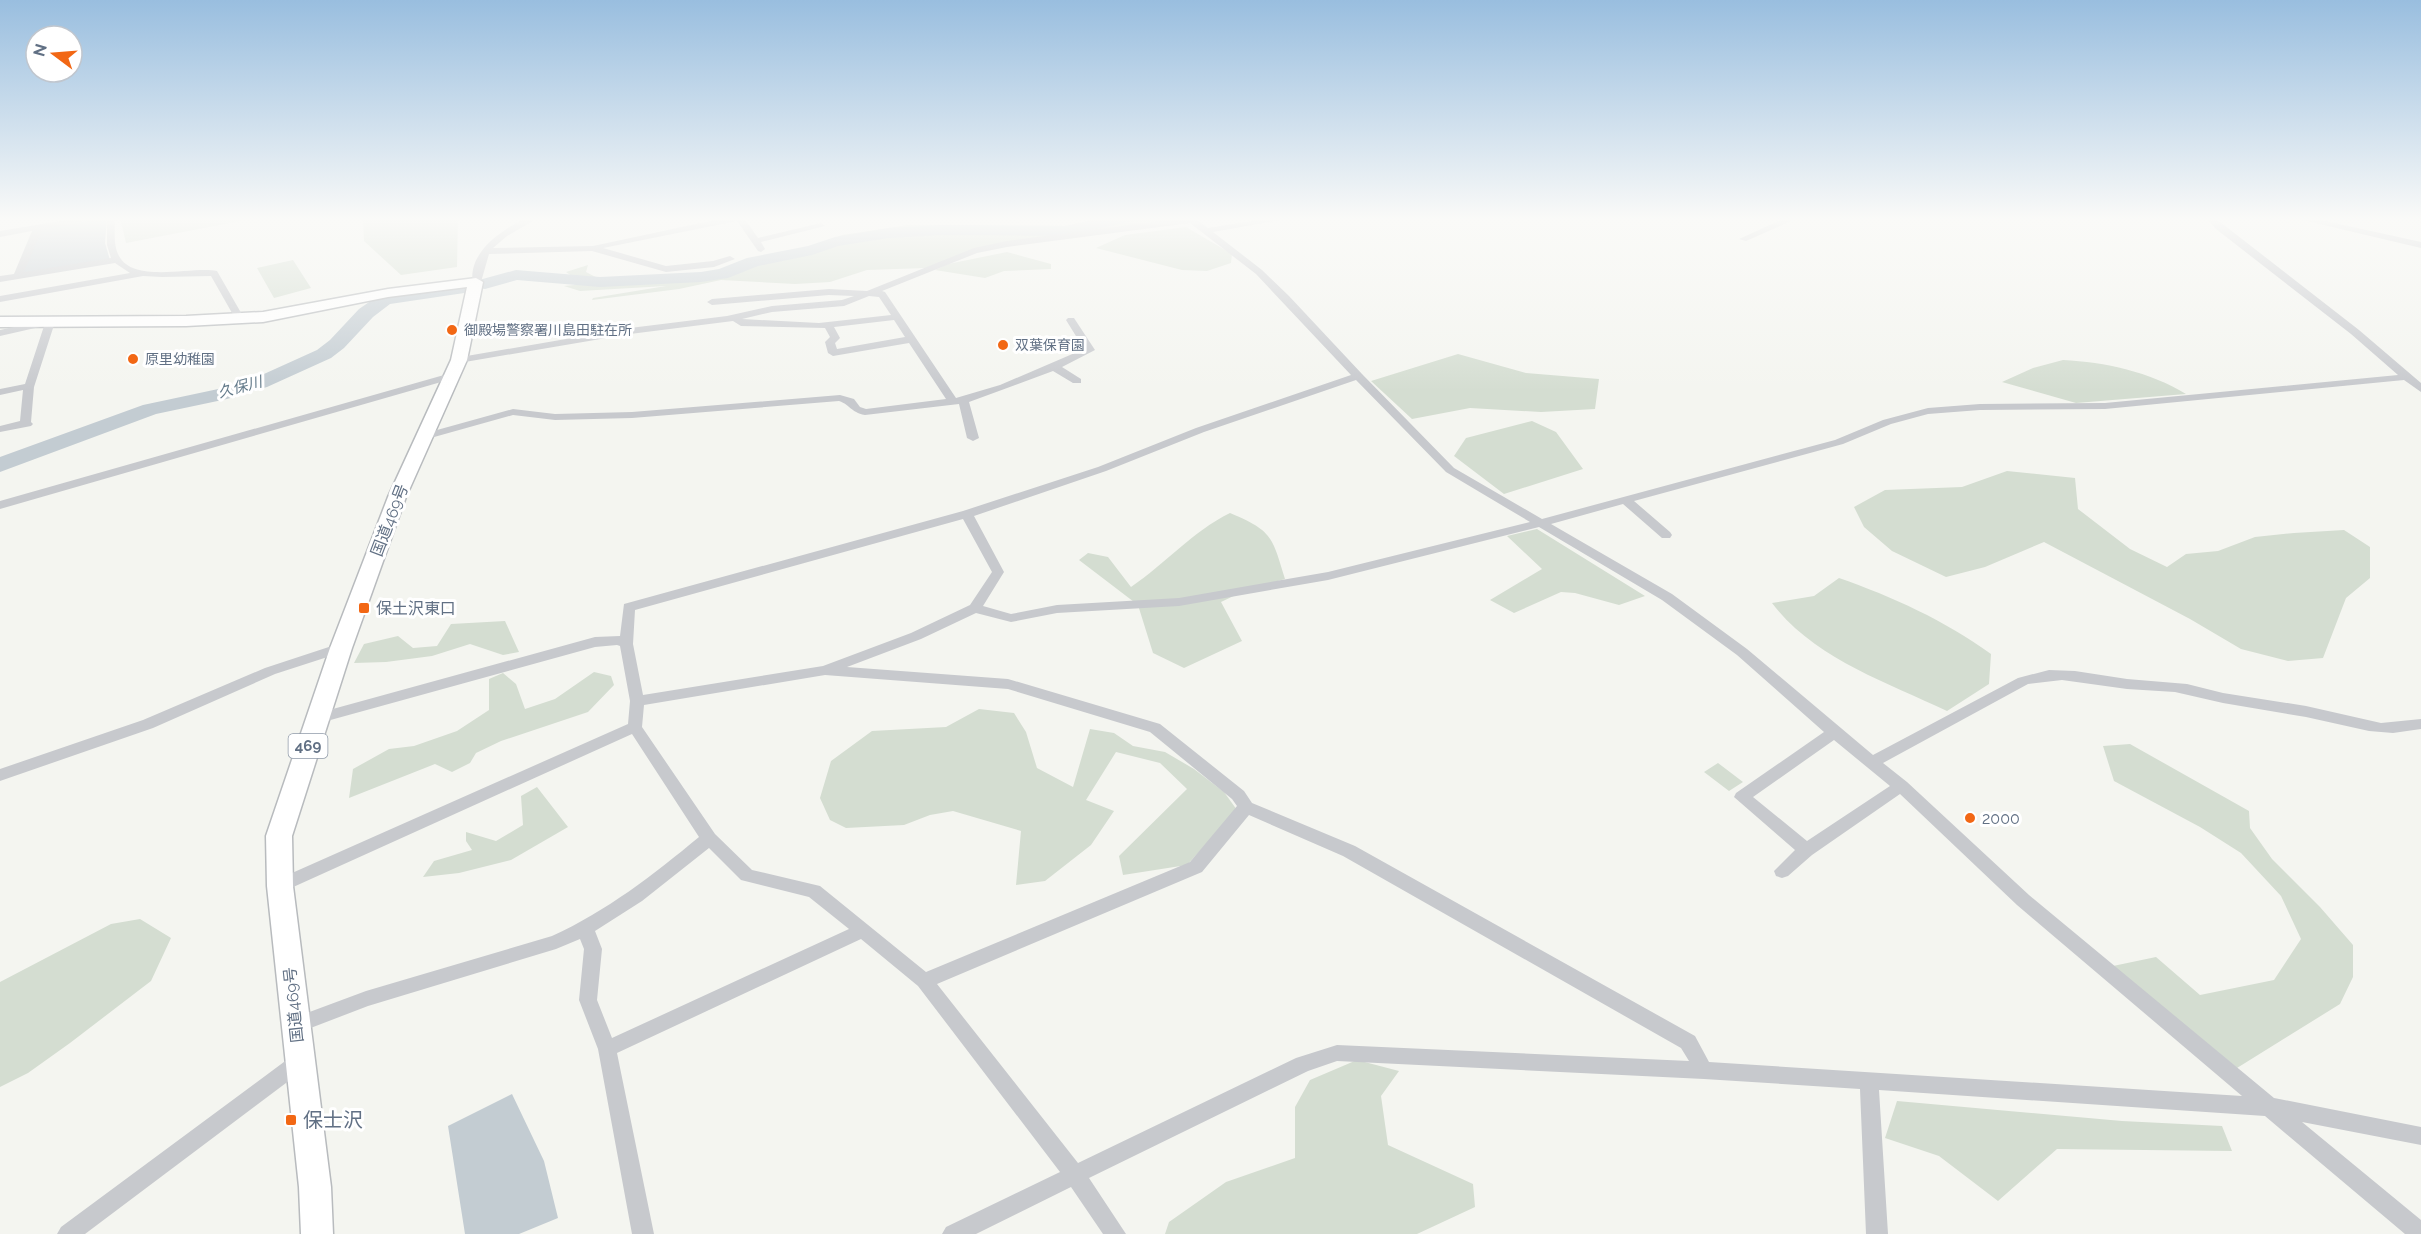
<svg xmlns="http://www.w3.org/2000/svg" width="2421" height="1234" viewBox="0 0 2421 1234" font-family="Raleway,'Noto Sans JP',sans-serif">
	<rect width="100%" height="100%" fill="#f4f5f0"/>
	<!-- green -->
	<path fill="#d4ddd1" d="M120,218H256L126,243Z
		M363,218H458L457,267L401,275L364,241Z
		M1113,218L1173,220L972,250L926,268L867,270L830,282L795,284L721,280L679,289L592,300L593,298L666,286L580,291L564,286L584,284L566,272L588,265L586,272L607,283L692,280L748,261L801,252L842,235L908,225L1081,226Z
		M1186,227L1232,254L1231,263L1207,271L1182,270L1096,248L1125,235Z
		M1007,252L1051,264V269L1004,271L985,278L935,270L948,264Z
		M293,260L311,288L274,298L257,268Z
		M1458,354L1526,373L1599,379L1595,409L1541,412L1470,408L1412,419L1371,381Z
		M2063,360C2105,362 2150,372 2186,394L2076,403L2002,382L2033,368Z
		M1532,421L1556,432L1583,469L1504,494L1454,456L1466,438Z
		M2007,471L2075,478L2078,509L2130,549L2167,567L2186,554L2218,551L2255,537L2294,533L2344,530L2370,547V578L2346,598L2323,658L2288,661L2241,649L2190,619L2044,542L1985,567L1946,577L1892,551L1864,527L1854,507L1885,490L1962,487Z
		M1230,513C1273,531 1272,537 1285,579L1246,590L1221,602L1242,641L1184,668L1153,653L1138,605L1079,560L1088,553L1108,557L1131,587C1165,564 1193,531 1230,513Z
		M1537,529L1645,596L1619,605L1575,593L1561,592L1514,613L1490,600L1542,569L1507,536Z
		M1839,578C1893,597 1944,620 1991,654L1989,684L1947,711C1885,681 1815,659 1772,603L1814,596Z
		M505,621L519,652L503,655L470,644L432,656L386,662L354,663L364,644L398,636L413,648L437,646L451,624Z
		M594,672L611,676L614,685L588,712L501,741L476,753L470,763L452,772L435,764L349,798L353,769L389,749L414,746L457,731L489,710V679L503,673L516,684L525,709L555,699Z
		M979,709L1014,713L1026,732L1037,768L1073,787L1090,729L1114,733L1133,746L1165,752L1194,769L1224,792L1237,810L1187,865L1123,875L1119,856L1187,789L1160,763L1116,752L1086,800L1114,811L1091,845L1045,881L1016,885L1021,831L953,811L930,815L904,825L846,828L830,820L820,798L831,761L872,731L946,727Z
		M2130,744L2249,811L2250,828L2272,859L2320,907L2353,945V977L2340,1004L2237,1068L2113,966L2156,957L2200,995L2274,980L2301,939L2281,896L2241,853L2200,827L2114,781L2103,746Z
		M1718,763L1743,782L1729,791L1704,772Z
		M537,787L568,827L511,860L459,873L423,877L434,861L472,850L466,841V832L496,841L523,825L521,796Z
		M140,919L171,938L151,981L70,1043L28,1073L0,1087V982L111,924Z
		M1357,1060L1399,1071L1381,1096L1388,1145L1473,1184L1475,1207L1417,1234H1165L1169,1222L1226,1182L1295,1158V1107L1310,1080Z
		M1897,1101L2122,1121L2222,1126L2232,1151L2057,1149L1998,1201L1939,1156L1885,1138Z"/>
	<!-- water -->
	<path fill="#c3ccd2" d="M107,218L105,243L110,260L21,275L41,228Z
		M512,1094L544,1161L558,1218L519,1234H465L448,1126Z"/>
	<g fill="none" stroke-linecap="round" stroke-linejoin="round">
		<!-- river -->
		<path fill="#c3ccd2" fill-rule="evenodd" d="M1100,218H1135L1133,221L1065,236L941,235L889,238L838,246L812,255L758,266L728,278L701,282L600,287L517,280L485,289L479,288L476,284L479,280L516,270L600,277L701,272L719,269L747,258L808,246L835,237L889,228L941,225L1065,226Z
			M465,283L471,284L474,288L471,292L390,304L373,317L344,348L331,358L267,387L227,399L156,414L0,472V457L143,405L223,388L253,379L317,350L330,340L359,309L378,296L398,291Z"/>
		<!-- highway casing -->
		<g stroke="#b8bbbe" stroke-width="3">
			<path id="highway" d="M476,278L483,282L467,360L406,497L352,648L292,836L293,886L331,1187L333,1234H301L299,1187L267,886L266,836L330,648L388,497L451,360L467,287L388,297L263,322L186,326L0,327V317L186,316L263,312L388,289Z"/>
		</g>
		<!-- minor -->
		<path fill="#c7c9cd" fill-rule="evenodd" d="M78,218H100L42,230L24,272L111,258L107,245V218H115C115,230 113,245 119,256C134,284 192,266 217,271L244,318L236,320L211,276L162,277L143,276L0,302V296L130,273L115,263L0,282V276L14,274L32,231L0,237V231Z
			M526,218H538L507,236L493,248L593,246L724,218H744L758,238L821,223L825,226L761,242L765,249L761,252L758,251L737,221L603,248L666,266L713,261L730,256L735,259L714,267L666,272L592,251L489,254L481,282L473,284C467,253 501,230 526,218Z
			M1183,218H1195L1208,228L1269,218H1292L1213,232L1262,270L1289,296L1362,374L1454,468L1542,519L1835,440L1883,420L1928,408L1980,404L2105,403L2398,375L2351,334L2216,229L2206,218H2215L2359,330L2421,383V392L2404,380L2105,409L1980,410L1928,414L1891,424L1843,444L1634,501L1670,532L1672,535L1670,538H1662L1623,504L1551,524L1672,594L1747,649L1873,755L2018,678L2049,670L2075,671L2127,679L2187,684L2223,693L2306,706L2381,723L2421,719V729L2393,733L2369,731L2306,717L2223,703L2175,692L2127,689L2062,680L2028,684L1883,763L1907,782L2029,895L2274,1098L2421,1127V1145L2302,1122L2421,1220V1234H2405L2265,1116L1879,1090L1888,1234H1866L1860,1089L1704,1079L1337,1061L1308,1071L1089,1178L1126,1234H1103L1071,1187L976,1234H942L946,1227L1060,1172L918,986L861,939L617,1053L654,1234H632L598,1049L579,1000L584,949L580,939L556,949L368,1006L295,1034L288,1032L286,1026L288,1020L366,991L552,936C607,911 653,875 699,837L632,734L280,893L274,891L272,886L274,881L628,724L630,701L620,646L617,645L595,647L316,724L311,723L309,719L311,715L595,637L620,636L624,604L963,511L1098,467L1196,428L1351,375L1256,274L1190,223L1007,247L977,253L882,291L885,292L956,398L1000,385L1084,349L1066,320L1068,318H1074L1095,350L1062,367L1081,379V383H1073L1053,371L969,402L979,438L973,441L967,438L959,404L865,415C850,412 851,405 839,401L632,418L555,420L513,415L427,439H419V435L513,409L555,414L632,412L840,395L854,399L860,407L866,409L946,399L909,343L833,356L828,353L825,342L830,337L825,328L741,326L733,321L630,334L459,363L455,362V358L630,328L727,316L772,306L842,300L854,296L829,295L712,305L707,302L712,299L829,289L867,291L974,248L1007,241ZM869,296L879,297L891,315L819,323L742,319L772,312L844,306ZM894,320L905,337L837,349L835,343L840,338L834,327ZM1356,380L1446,472L1530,522L1328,572L1179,598L1057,605L1011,614L983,606L1004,572L974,516L1106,471L1204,432ZM963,519L992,572L970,605L911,633L823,666L643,695L633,644L635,610ZM1539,527L1662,600L1737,655L1824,732L1736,793L1734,797L1795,850L1774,871L1776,876L1782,878L1788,876L1812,855L1900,794L2017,905L2242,1096L1709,1062L1695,1036L1355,846L1252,803L1244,791L1160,724L1008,679L847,667L921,639L976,613L1011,622L1057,613L1179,606L1328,580ZM825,675L1008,689L1150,732L1232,799L1237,806L1190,862L926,972L820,886L752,870L715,834L642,727L644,705ZM1834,740L1890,786L1807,841L1753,797ZM1249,815L1343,856L1681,1048L1689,1061L1337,1045L1296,1058L1078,1163L937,984L1202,872ZM709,848L741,880L809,897L849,929L612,1038L597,1000L602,949L595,931L642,901Z
			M1785,218H1798L1746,241L1739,239Z
			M2294,218H2312L2421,242V248Z
			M50,319L55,322L34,387L31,422L33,424L31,426L0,432V426L20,421L23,390L0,395V389L25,384L44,326L0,336V330Z
			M451,373L455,374V378L0,509V501Z
			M341,643L348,648L346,651L275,674L153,728L0,781V769L143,720L265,668Z
			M299,1053L306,1056L308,1062L306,1068L85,1234H57L61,1227L292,1056Z"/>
		<!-- highway -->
		<use href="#highway" fill="#fff" fill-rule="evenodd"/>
	</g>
	<!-- sky -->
	<linearGradient id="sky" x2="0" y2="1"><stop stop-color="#99bedf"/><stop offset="0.56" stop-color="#fafaf8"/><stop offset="1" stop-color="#fafaf8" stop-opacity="0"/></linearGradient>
	<rect width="2421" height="391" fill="url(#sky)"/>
	<!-- markers -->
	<g fill="#f26714" stroke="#fff" stroke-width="2">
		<circle cx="452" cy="330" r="6"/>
		<circle cx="1003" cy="345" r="6"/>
		<circle cx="133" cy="359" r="6"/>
		<rect x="358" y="602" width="12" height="12" rx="3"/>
		<circle cx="1970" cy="818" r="6"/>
		<rect x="285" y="1114" width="12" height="12" rx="3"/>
	</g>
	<g text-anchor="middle" stroke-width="6" stroke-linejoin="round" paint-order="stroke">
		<!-- far-poi labels -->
		<g font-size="14" fill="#617084" stroke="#fff" text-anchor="start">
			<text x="464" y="335">御殿場警察署川島田駐在所</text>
			<text x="1015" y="350">双葉保育園</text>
			<text x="145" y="364">原里幼稚園</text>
		</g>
		<!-- far-water labels -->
		<g font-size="15" font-style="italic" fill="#627989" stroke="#fff">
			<text transform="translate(240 387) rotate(-15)" y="5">久保川</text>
		</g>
		<!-- shield labels -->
		<rect fill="#fff" stroke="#909ba9" stroke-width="1.5" x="288.5" y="734" width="39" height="24" rx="4.5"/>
		<g font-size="15" font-weight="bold" fill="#617084">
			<text x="308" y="751">469</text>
		</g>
		<!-- street labels -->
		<g font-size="16" fill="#617084" stroke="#fff">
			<text transform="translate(389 520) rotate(-69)" y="6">国道469号</text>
			<text transform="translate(293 1005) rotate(-96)" y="6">国道469号</text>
		</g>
		<!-- poi labels -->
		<g font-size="16" fill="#617084" stroke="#fff" text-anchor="start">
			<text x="376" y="614">保土沢東口</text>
			<text x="1982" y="824">2000</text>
		</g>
		<!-- near-poi labels -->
		<g font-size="20" fill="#617084" stroke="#fff" text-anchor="start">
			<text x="303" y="1127">保士沢</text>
		</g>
	</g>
	<!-- north arrow -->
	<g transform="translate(54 54) rotate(286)"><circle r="28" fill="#ffffff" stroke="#c0c6ce" stroke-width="1.5"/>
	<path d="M0-4.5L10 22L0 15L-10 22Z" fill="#f26714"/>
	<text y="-9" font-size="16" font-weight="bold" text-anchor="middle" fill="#617084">N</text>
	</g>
</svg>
